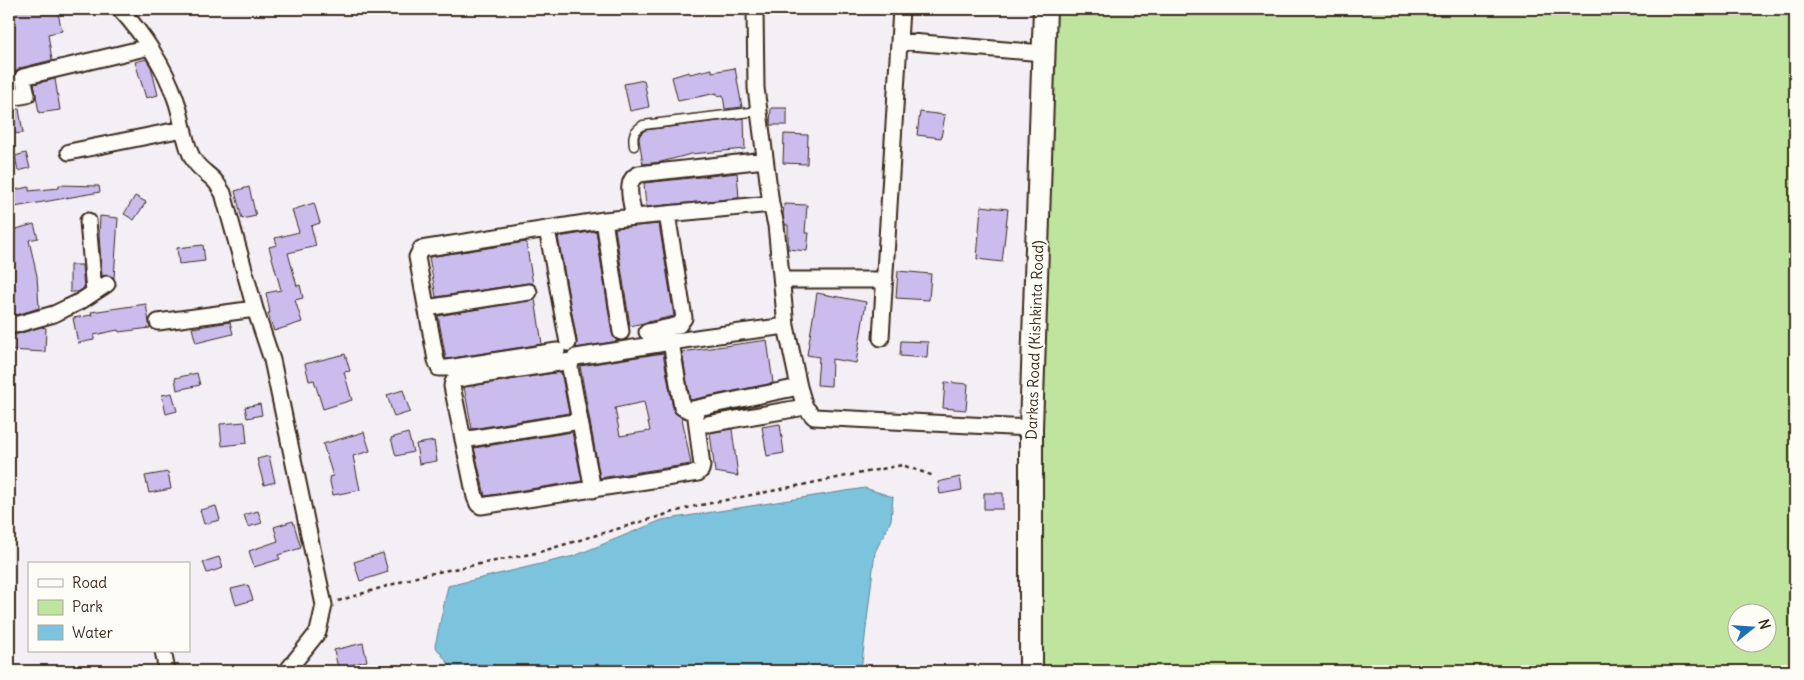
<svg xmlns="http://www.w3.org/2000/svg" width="1804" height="680" viewBox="0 0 1804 680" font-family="Delius,sans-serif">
	<rect width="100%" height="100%" fill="#f3eff5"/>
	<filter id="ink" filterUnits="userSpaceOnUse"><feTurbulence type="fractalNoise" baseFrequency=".02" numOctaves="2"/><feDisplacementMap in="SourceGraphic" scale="10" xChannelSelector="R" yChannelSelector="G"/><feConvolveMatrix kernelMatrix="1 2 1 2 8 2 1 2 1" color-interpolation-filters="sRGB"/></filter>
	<g filter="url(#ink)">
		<!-- green -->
		<path fill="#bfe49e" stroke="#7d875e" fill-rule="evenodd" d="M1052,9H1795V671H1038ZM1736,612H1766V642H1736Z"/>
		<!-- water -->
		<path fill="#7cc3dd" stroke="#628691" d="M865,488L893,497L891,520L875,552L861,671H454L435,646L448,586L574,556L662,520Z"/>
		<!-- building -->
		<path fill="#cbbcee" stroke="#3b2a1e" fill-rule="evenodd" d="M9,9H57L62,31L48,34L52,60L20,68L14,74V79H9Z
			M146,59L151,67L158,95L146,98L135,62Z
			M735,68L742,107L725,109L723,95L717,96V93L678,101L672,77L689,72L690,74L712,69V72Z
			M55,79L60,110L39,113L34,84Z
			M644,80L649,107L630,111L624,84Z
			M771,108H787V125H770Z
			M19,109L23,133L11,134L9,110Z
			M920,112L945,115L941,138L917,135Z
			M744,118L745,149L691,154L661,162L643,164L639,139L640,135L645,130Z
			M784,134L808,135L807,164L783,163Z
			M26,153L30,168L18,171L15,156Z
			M737,173L739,198L646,207L644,183Z
			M59,185L99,186L100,192L9,208V191L29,187V191L59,188Z
			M249,187L256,216L242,219L235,191Z
			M135,196L146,202L134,220L124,214Z
			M314,203L320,223L311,226L316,246L288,253L297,286L300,285L303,298L295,300L302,322L274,331L268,313H270L266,293L281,290L269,247L277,245L275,238L299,232L292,210Z
			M784,204L807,205L805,233H809L807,251L788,249V225H785L783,215Z
			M981,206L1008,209L1002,262L977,259Z
			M100,216L118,218L114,278L107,275L102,276L99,235Z
			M34,224L38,238L29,240L37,276L39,308L17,315L10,312L9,293L16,292L9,264V231Z
			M659,224L674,316L630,326L615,228Z
			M596,231L612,333L614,338L618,341L576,348L577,341L558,237Z
			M526,242L533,284L528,283L436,297L429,257Z
			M203,245L205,261L179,264L177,248Z
			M70,265H82L84,288L78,292H70Z
			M898,271L931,274L929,300L896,298Z
			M817,293L866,302L856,363L832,359L831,386L817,385L819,357L807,355Z
			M535,299L542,344L446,359L438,316Z
			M146,304L150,328L119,332L118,330L94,335V340L78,343L73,318L92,315L91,312Z
			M230,322L233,334L196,343L192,328Z
			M41,327L46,328L45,352L9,350V338H12V334H18Z
			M767,340L773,383L690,400L682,352Z
			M901,341L928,342L927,358L900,356Z
			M663,353L673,409L675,413L682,418L691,464L600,478L580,366ZM644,402L650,431L620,436L615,408Z
			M345,354L350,371L344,372L352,400L323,409L314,380L309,381L305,364Z
			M561,372L569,413L472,429L464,387Z
			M197,373L200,385L177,390L175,378Z
			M945,382L968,384L966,410L943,408Z
			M403,390L410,412L394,417L387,395Z
			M172,393L177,411L166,414L162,395Z
			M260,404L262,415L247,418L245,407Z
			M245,422L247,443L222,446L220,424Z
			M780,424L784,453L767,456L762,427Z
			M732,429L738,476L715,472L710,433Z
			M364,432L370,451L353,456L360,490L333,495L329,477L333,476L323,444Z
			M572,432L582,481L485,496L474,448Z
			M408,433L413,452L396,456L391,438Z
			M434,441L437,461L419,464L416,444Z
			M269,456L275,482L264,485L257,459Z
			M168,472L171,489L149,493L145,476Z
			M960,477L962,490L940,494L938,482Z
			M984,493H1003V509H984Z
			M216,506L220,520L204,524L200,510Z
			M258,511L262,523L248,527L244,515Z
			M293,521L301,548L278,555L280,559L254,567L249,551L278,541L274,527Z
			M383,553L388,572L360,581L354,562Z
			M219,557L223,568L207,573L203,562Z
			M248,585L253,600L236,605L231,589Z
			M363,643L367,661L338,668L334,650Z"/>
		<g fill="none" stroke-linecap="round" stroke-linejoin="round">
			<!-- service casing -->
			<g stroke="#3b2a1e" stroke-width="11">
				<path id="service" d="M634,146C632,135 634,131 643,125L759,111"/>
			</g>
			<!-- minor casing -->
			<g stroke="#3b2a1e" stroke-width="19">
				<path id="minor" d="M120,9C143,34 165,67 176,100C183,119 183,141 193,159C198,168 207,173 214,180C218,184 220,189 223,193L255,309L272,360L324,605L318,632L287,671
					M755,9L756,88L771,204L776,225L786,326L799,387L805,407L814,417L1031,428
					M899,41L1043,53
					M9,98L27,95L23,77L149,47
					M69,152L183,129
					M634,217C632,204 623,180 639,174L765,160
					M604,220L621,332
					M88,221L94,292
					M547,229L568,343
					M783,280H885
					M426,308L529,292
					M9,321L15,325L54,314L81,301L107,284
					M158,322L255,309
					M647,332L679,325L684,318L667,214
					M881,338L901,9
					M671,342L682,407L688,410L799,387
					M557,351L448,368H439L436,360L417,257L421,249L604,220L771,204
					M571,361L458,379L453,382L452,386L475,497L478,504L481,506L698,473L701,470L702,466L695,410
					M708,424L805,407
					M463,440L580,421
					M593,490L570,368L571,361L576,357L703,337L786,326
					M163,651L167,671"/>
			</g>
			<!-- secondary casing -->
			<g stroke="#3b2a1e" stroke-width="26">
				<path id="secondary" d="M1031,671V428L1045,9"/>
			</g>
			<!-- path -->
			<path stroke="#3b2a1e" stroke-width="2.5" stroke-dasharray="4 4" stroke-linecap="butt" d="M338,601L423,575L536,553L691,507L902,465L934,476"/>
			<!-- service -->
			<use href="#service" stroke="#fdfcf7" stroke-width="8"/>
			<!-- minor -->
			<use href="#minor" stroke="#fdfcf7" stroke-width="15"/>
			<!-- secondary -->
			<use href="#secondary" stroke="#fdfcf7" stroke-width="22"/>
		</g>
	</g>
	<g text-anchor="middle" stroke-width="4" stroke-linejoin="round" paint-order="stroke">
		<!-- street labels -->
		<g font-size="15" fill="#3b2a1e" stroke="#fdfcf7">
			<text transform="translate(1035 340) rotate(-88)" y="5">Darkas Road (Kishkinta Road)</text>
		</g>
	</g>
	<!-- margin -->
	<rect width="1804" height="680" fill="none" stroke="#fdfcf7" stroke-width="30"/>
	<rect x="15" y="15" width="1774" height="650" fill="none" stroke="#3b2a1e" stroke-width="2" filter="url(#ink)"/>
	<!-- legend -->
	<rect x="28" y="562" width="162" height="90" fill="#fdfcf7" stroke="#afa8a0"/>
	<rect x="38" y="579" width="25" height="8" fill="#fdfcf7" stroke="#afa8a0"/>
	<text x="72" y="588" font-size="15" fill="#3b2a1e">Road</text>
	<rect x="38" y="600" width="25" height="15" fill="#bfe49e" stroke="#afa8a0"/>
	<text x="72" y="612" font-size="15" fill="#3b2a1e">Park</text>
	<rect x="38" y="625" width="25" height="15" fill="#7cc3dd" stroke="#afa8a0"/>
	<text x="72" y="638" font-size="15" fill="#3b2a1e">Water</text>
	<!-- north arrow -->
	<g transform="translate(1752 628) rotate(73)"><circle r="24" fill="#fdfcf7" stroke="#afa8a0"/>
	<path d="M0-4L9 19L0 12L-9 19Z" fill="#1f6fb2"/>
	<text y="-8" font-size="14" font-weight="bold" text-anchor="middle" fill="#3b2a1e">N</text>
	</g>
</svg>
